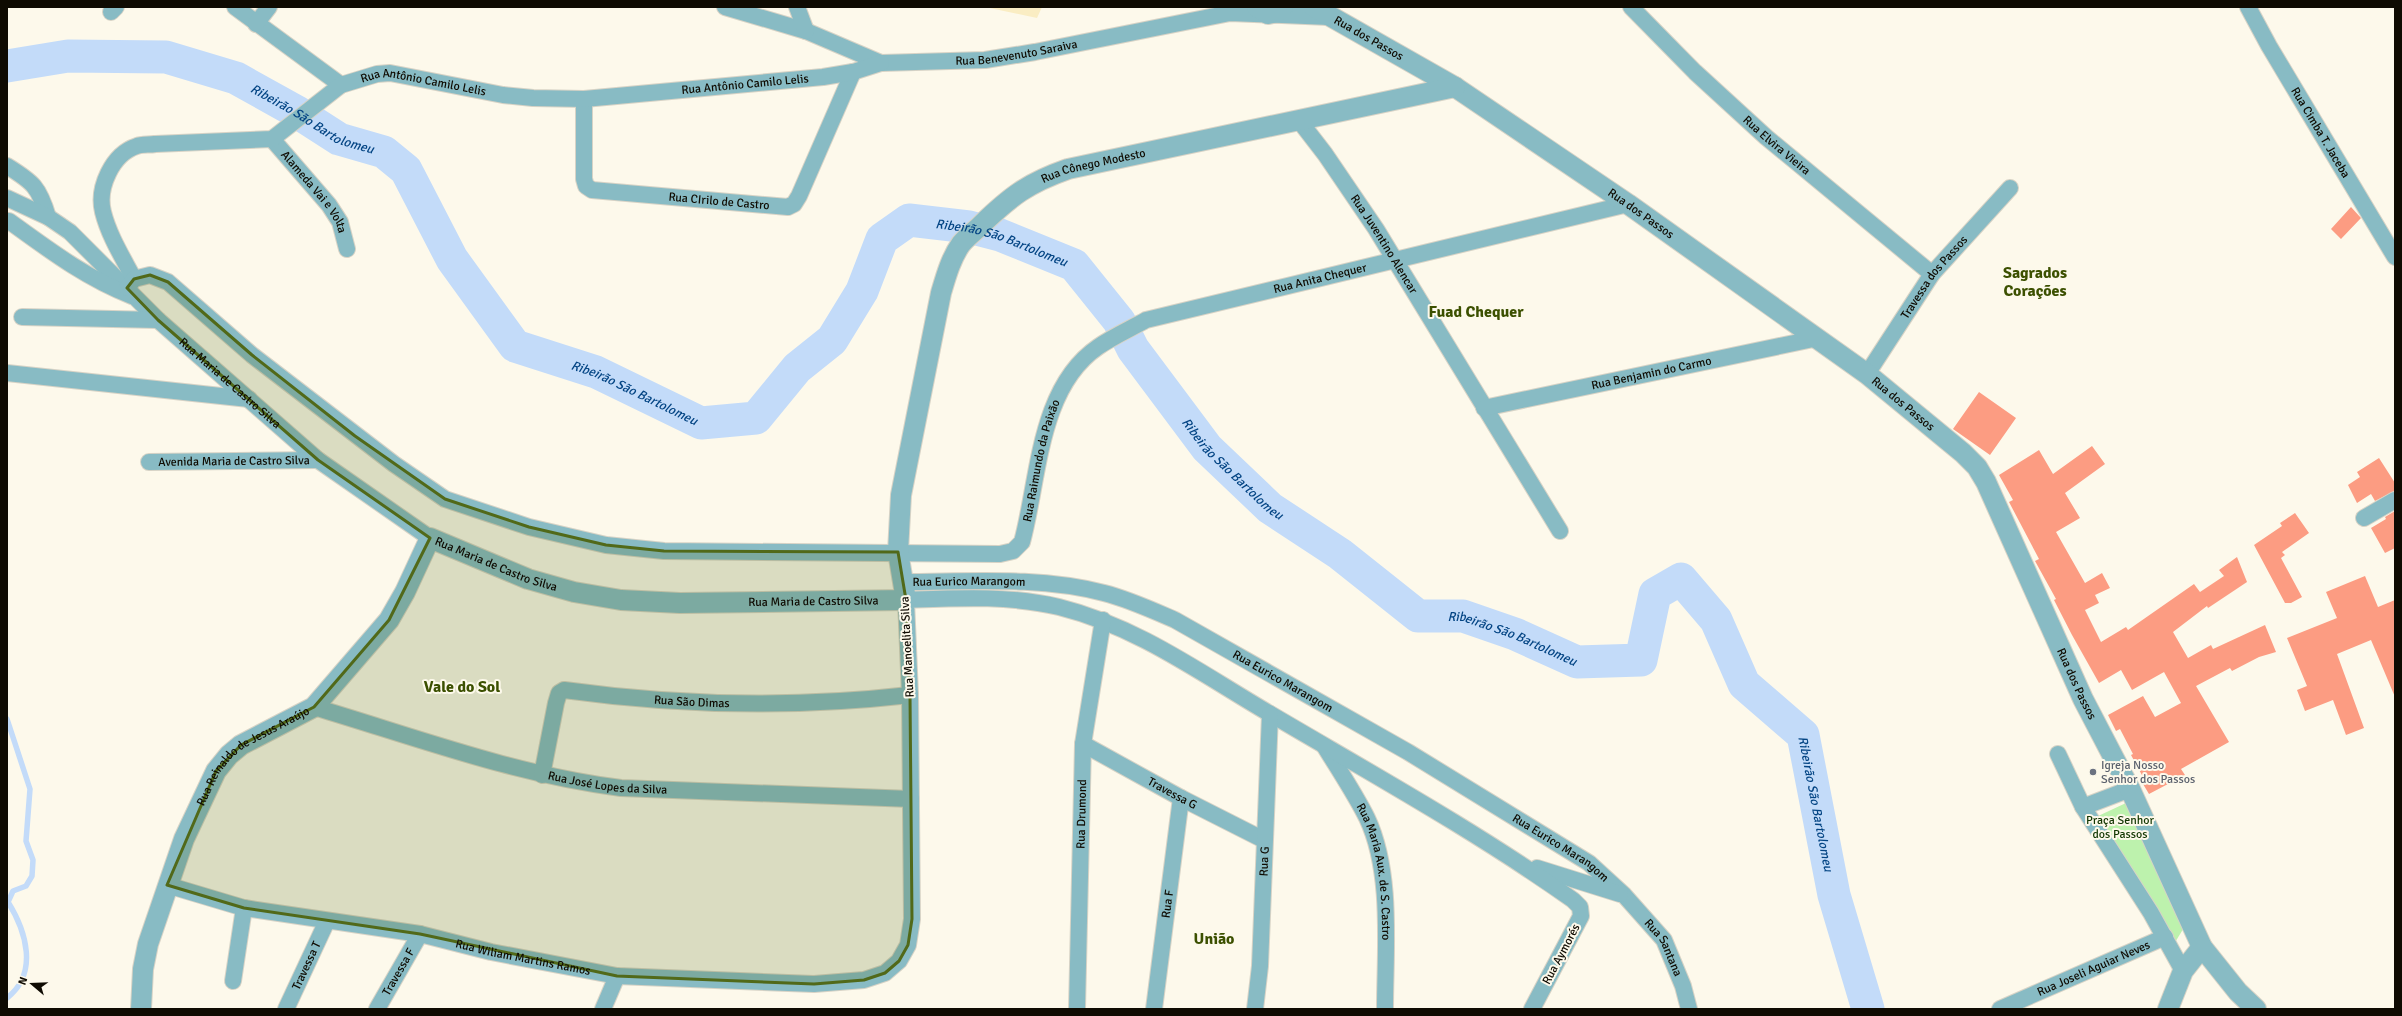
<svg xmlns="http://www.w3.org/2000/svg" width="2402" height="1016" viewBox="0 0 2402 1016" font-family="Signika,sans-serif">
	<rect width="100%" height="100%" fill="#fdf9eb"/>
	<!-- built -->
	<path fill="#faedc3" d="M985,7H1042L1037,18Z"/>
	<!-- green -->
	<path fill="#bdf2ad" d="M2126,803L2185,926L2174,944L2096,817Z"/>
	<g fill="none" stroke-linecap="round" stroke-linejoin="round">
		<!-- stream -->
		<path stroke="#c3dbf9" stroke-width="5.5" d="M7,719L30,789L26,841L33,860L32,876L26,886L13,891L8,902C26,931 39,973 7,998"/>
		<!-- river -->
		<path stroke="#c3dbf9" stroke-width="33" id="s1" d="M7,66L68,56L166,57L236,78L297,112L339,139L384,152L406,170L452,259L515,346L596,372L701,423L756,418L797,368L832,340L862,291L882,239L909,220L969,227L1000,235L1074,265L1119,321L1133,349L1207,448L1270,508L1340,554L1418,616H1463L1515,634L1577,662L1641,660L1655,594L1681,579L1716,620L1744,684L1803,735L1834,895L1868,1009"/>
	</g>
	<!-- building -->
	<path fill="#fc9c82" d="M2351,207L2361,218L2341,239L2331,229Z
		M1979,392L2016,418L1990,455L1953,429Z
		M2092,446L2105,464L2065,493L2080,518L2056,532L2085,583L2102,573L2110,588L2095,595L2099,603L2085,610L2101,642L2126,627L2128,630L2194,584L2200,592L2224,576L2219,570L2237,557L2247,582L2208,608L2207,606L2173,632L2188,658L2211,645L2213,649L2265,625L2276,652L2259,657L2232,671L2230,668L2196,686L2229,742L2181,769L2185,775L2149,794L2140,779L2143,777L2131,755L2133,754L2120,729L2116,731L2108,715L2143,696L2155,717L2181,703L2164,672L2132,690L2121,670L2099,683L2072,635L2054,600L2056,599L2035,561L2039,559L2009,502L2013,500L1999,475L2039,450L2053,474Z
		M2379,458L2395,483V491L2375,501L2371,494L2357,503L2348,485L2360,477L2357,472Z
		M2395,511V548L2385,553L2371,528L2386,519L2385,517Z
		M2295,513L2309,533L2282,552L2285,555L2281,558L2302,597L2291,603H2285L2254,545L2282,526L2280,523Z
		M2365,576L2378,607L2395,600V697L2371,640L2337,654L2364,728L2346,735L2333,700L2305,711L2297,690L2307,686L2287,638L2337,618L2326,592Z"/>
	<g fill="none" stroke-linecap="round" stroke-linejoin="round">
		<!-- minor casing -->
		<g stroke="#d7d3c6" stroke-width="18">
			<g id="minor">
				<path d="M235,7L341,85"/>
				<path id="s2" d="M725,7L806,31L881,63L985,60L1035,52L1230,13L1329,17"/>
				<path d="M797,7L806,31"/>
				<path id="s3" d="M1631,7L1695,72L1766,137L1932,274"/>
				<path id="s4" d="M2248,7L2269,46L2395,257"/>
				<path d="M111,12L116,7"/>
				<path d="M256,24L269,7"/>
				<path id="s5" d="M584,99V179L586,186L592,190L788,207L794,204L799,196L853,72"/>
				<path id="s6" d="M1298,119L1325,154L1376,229L1560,531"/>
				<path id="s7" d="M272,139L329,205L340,222L347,249"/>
				<path d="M7,166C33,182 39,187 48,217"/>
				<path id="s8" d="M7,198L48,217L70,232L158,320L318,460L430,538"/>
				<path d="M9,221C49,250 86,278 132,296"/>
				<path id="s9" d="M134,279C123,258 109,236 103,212C97,188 112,154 137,146C142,144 149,145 155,144L272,139L341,85L377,74L390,73L503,95L533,98L584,99L823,77L853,72L881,63"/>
				<path id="s10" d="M127,288L134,279L150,275L168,282L252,355L394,464L445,499L529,527L606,545L664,551L1000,554L1013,551L1022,542C1039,480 1038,388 1098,347C1112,337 1130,329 1146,320L1628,204"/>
				<path d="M22,317L158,320"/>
				<path d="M7,373L249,399"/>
				<path id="s11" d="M1867,374L1932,274L2010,188"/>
				<path id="s12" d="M1484,408L1818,338"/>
				<path id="s13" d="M149,462L318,460"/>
				<path d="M2364,518L2395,500"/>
				<path id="s14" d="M902,582C968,582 1039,576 1104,593C1128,599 1152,610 1175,620L1408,752L1589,863L1624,895L1664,940L1683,986L1689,1009"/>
				<path id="s15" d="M314,707C415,737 516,775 621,788L911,799"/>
				<path id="s16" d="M1083,744L1181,798L1264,840"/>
				<path id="s17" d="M1325,747C1339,770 1355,794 1367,818C1393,873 1385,950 1385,1009"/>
				<path d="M2058,754L2083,807L2151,913L2183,971"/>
				<path id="s18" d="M542,775L556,703L559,693L564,690C680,706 795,708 910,695"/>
				<path d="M2083,807L2130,789"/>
				<path d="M1537,868L1620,894"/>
				<path id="s19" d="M167,885L244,908L420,934L491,952L617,976L814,984L864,980L885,973L899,961L908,945L912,919L910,695L906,600C958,598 1008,595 1059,607C1139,627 1203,675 1272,715C1374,775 1477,832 1573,900L1580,907L1581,916L1532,1009"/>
				<path d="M233,981L244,908"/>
				<path id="s20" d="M286,1009L327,921"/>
				<path id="s21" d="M377,1009L420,934"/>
				<path d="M603,1009L617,976"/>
				<path id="s22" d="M1077,1009L1083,744L1103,620"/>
				<path id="s23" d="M1154,1009L1181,798"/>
				<path id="s24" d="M1255,1009L1260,966L1270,714"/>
				<path id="s25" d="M2000,1009L2165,937"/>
			</g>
		</g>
		<!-- tertiary casing -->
		<g stroke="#d7d3c6" stroke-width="22">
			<g id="tertiary">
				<path d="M1257,7L1268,14L1278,12L1283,7"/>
				<path id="s26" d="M1314,7L1455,87L1628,204L1867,374L1963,453L1977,467L1986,482L2083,699L2130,789L2202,947L2238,992L2256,1009"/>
				<path id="s27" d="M141,1009L143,969L148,944L184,839L216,771L229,755L241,745L314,707L389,620L405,592L430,538L528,579L574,592L621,600L680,603L906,600L898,552L901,495L941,293C946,276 951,258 961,244C967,237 975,231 981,225C1011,196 1028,183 1068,169L1455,87"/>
				<path d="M2168,1009L2183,971L2202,947"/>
			</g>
		</g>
		<!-- minor -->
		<use href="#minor" stroke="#88bbc4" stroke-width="16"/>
		<!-- tertiary -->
		<use href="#tertiary" stroke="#88bbc4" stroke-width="20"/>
	</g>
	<!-- marked area -->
	<path fill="#516919" fill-opacity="0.2" stroke="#516919" stroke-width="3" stroke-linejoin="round" d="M150,275L168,282L252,355L355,436L445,499L529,527L606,545L664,551L898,552L906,600L910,695L912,919L908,945L899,961L885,973L864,980L814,984L617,976L420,934L244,908L167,885L216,771L241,745L314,707L389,620L430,538L318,460L158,320L127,288L134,279Z"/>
	<!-- markers -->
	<circle fill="#6b7280" stroke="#fdf9eb" stroke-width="1.5" cx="2093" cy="772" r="4"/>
	<g text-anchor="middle" stroke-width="4" stroke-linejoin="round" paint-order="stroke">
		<!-- street labels -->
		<g font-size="12" fill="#0f0b02" stroke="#fdf9eb">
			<text dy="4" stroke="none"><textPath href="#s26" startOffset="63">Rua dos Passos</textPath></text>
			<text dy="4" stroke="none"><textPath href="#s2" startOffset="302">Rua Benevenuto Saraiva</textPath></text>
			<text dy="4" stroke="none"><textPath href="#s9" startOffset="786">Rua Antônio Camilo Lelis</textPath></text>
			<text dy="4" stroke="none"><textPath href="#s9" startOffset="462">Rua Antônio Camilo Lelis</textPath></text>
			<text dy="4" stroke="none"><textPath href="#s4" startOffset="145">Rua Cimba T. Jaceba</textPath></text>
			<text dy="4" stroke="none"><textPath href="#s3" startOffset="201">Rua Elvira Vieira</textPath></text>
			<text dy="4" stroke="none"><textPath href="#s27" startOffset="1586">Rua Cônego Modesto</textPath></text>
			<text dy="4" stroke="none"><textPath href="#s7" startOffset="68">Alameda Vai e Volta</textPath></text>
			<text dy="4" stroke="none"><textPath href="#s5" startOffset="222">Rua CIrilo de Castro</textPath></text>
			<text dy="4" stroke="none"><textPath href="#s26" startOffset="387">Rua dos Passos</textPath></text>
			<text dy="4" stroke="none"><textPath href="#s6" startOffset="152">Rua Juventino Alencar</textPath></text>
			<text dy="4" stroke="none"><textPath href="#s11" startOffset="118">Travessa dos Passos</textPath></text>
			<text dy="4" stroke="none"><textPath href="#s10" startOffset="1436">Rua Anita Chequer</textPath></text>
			<text dy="4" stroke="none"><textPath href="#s12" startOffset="171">Rua Benjamin do Carmo</textPath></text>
			<text dy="4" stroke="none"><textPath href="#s8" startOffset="292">Rua Maria de Castro Silva</textPath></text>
			<text dy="4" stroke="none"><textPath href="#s26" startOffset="711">Rua dos Passos</textPath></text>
			<text dy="4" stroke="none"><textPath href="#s13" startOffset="85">Avenida Maria de Castro Silva</textPath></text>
			<text dy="4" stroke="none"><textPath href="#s10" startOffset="1071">Rua Raimundo da Paixão</textPath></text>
			<text dy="4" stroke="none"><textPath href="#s27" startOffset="648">Rua Maria de Castro Silva</textPath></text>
			<text dy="4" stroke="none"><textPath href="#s14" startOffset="67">Rua Eurico Marangom</textPath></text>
			<text dy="4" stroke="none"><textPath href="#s27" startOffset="971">Rua Maria de Castro Silva</textPath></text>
			<text transform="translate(907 647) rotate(-93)" y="4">Rua Manoelita Silva</text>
			<text dy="4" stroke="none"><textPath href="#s14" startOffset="403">Rua Eurico Marangom</textPath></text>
			<text dy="4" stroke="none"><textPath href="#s26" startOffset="1047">Rua dos Passos</textPath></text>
			<text dy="4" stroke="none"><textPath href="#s18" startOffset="218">Rua São Dimas</textPath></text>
			<text dy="4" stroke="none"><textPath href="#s27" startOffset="289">Rua Reinaldo de Jesus Araújo</textPath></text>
			<text dy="4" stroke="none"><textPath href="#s15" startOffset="304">Rua José Lopes da Silva</textPath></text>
			<text dy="4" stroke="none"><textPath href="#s16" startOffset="102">Travessa G</textPath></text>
			<text dy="4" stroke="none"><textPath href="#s22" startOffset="195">Rua Drumond</textPath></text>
			<text dy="4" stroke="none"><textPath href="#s14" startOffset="727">Rua Eurico Marangom</textPath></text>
			<text dy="4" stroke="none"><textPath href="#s24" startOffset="148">Rua G</textPath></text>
			<text dy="4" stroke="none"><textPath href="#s17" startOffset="137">Rua Maria Aux. de S. Castro</textPath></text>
			<text dy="4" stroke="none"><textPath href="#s23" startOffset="106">Rua F</textPath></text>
			<text dy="4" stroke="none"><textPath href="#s14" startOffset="873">Rua Santana</textPath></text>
			<text transform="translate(1561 954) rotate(-62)" y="4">Rua Aymorés</text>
			<text dy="4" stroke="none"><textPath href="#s19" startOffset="364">Rua Wiliam Martins Ramos</textPath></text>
			<text dy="4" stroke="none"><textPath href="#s20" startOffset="48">Travessa T</textPath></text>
			<text dy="4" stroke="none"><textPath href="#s25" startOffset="102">Rua Joseli Aguiar Neves</textPath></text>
			<text dy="4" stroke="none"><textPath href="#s21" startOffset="43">Travessa F</textPath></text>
		</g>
		<!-- worship labels -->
		<g font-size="12" fill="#5b616d" stroke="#fdf9eb" text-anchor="start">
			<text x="2101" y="769">Igreja Nosso<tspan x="2101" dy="14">Senhor dos Passos</tspan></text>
		</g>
		<!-- park labels -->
		<g font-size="12" fill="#123702" stroke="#fdf9eb">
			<text x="2120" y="824">Praça Senhor<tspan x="2120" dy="14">dos Passos</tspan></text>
		</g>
		<!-- water labels -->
		<g font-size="13" font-style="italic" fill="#044584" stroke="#fdf9eb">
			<text dy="5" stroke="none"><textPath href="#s1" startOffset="320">Ribeirão São Bartolomeu</textPath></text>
			<text dy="5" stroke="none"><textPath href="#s1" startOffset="1244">Ribeirão São Bartolomeu</textPath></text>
			<text dy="5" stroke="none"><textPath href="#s1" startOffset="764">Ribeirão São Bartolomeu</textPath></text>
			<text dy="5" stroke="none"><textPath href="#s1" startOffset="1580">Ribeirão São Bartolomeu</textPath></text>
			<text dy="5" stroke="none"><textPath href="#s1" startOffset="1916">Ribeirão São Bartolomeu</textPath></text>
			<text dy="5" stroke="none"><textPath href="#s1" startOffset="2419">Ribeirão São Bartolomeu</textPath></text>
		</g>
		<!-- district labels -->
		<g font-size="16" font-weight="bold" fill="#3c5000" stroke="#fdf9eb">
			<text x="2035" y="278">Sagrados<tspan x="2035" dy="18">Corações</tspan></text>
			<text x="1476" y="317">Fuad Chequer</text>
			<text x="462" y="692">Vale do Sol</text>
			<text x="1214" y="944">União</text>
		</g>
	</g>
	<!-- border -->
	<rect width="2402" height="1016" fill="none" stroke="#0f0b02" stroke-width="16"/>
	<!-- north arrow -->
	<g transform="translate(32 984) rotate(289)" stroke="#fdf9eb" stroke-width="3" paint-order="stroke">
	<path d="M0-3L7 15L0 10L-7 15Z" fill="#0f0b02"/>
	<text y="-6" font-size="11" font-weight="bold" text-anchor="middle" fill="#0f0b02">N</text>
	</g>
</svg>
